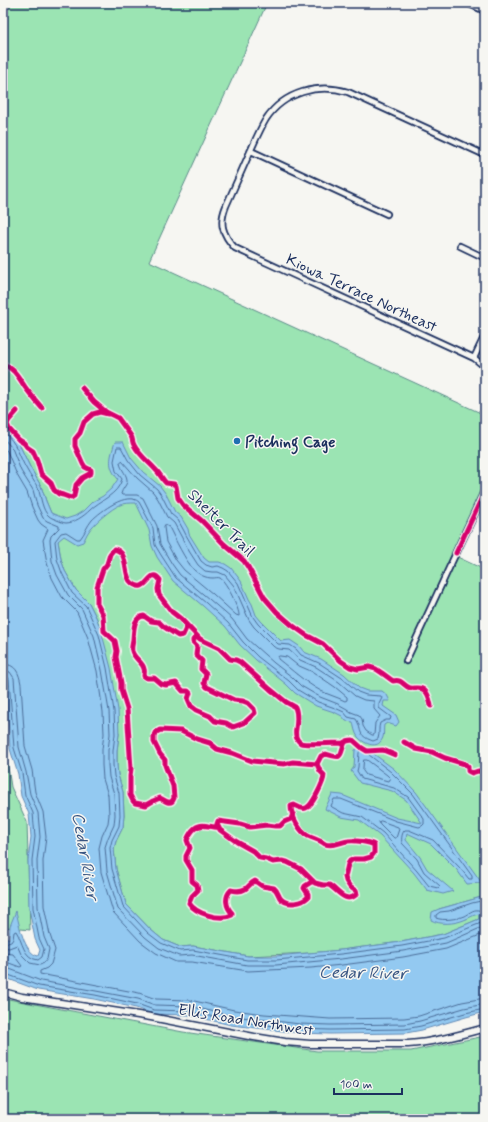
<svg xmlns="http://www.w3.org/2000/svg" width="488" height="1122" viewBox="0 0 488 1122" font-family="Mynerve,sans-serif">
	<rect width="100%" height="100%" fill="#f6f6f2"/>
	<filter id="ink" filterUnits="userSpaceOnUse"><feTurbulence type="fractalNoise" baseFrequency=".025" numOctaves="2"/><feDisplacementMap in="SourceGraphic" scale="8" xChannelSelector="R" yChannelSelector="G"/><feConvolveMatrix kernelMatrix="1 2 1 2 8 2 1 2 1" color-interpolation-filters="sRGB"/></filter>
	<g filter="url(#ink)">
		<!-- green -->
		<path fill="#9be4b3" stroke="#5b8a88" d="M3,3H267L149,261L485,415V480L451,554L485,570V896L439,909L466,919L472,915L479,914V919L443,934L401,942L341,950L310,953L248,956L193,946L180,947L163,940L151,930L126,904L116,869L114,849L116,841L123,827L124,815L123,792L118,775L117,765V751L119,734L97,619L89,603L76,590L65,571L61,559L58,541L51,513L46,501L41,486L30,467L19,444L11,433L3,426Z
			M3,734L11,787L27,822L30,930L3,927Z
			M3,998L183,1032L317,1051H411L485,1036V1119H3Z"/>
		<!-- water -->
		<path fill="#93c9f1" stroke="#638bb6" d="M3,426L11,433L19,444L30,467L41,486L46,501L51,513L66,519L75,516L83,511L92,502L103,496L112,488L118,479C107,466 110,458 115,442H123L131,458L143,472L160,486L166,494L175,512L181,517L188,529L189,534L204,558L209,562H219L225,564L231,568L241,581L249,599L252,604L256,615L261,621L281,641L290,640L299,646L304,652L321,659L344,674L359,688L367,691H382L387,695L390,701H384L383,706L396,715L399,722L396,726L387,723L384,725C383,730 385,736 381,741C376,749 363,743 358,737C355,733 354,727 353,722L346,721L342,716L334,712L316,706L295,693L286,684L256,660L240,645L225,626L203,606L173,581L157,557L152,546L149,530L136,503C130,503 125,503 120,505C112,508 93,524 89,531C86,535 85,539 83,542L77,544L64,536L58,541L61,559L65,571L76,590L89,603L97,619L102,634L111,668L118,710L119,734L117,751V765L118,775L123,792L124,815L123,827L116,841L114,849L116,869L126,904L151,930L163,940L180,947L193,946L248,956H276L341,950L401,942L443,934L479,919V914C473,915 469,918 464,920C454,924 440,925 431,920L432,912L439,909L485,896V1012L466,1017L422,1030L406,1033L330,1034L300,1033L231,1025L188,1015L153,1014L136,1008L94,999L38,990L11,980L3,976V935L9,939L10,926L16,911C19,924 24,953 38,956L40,950L35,939L29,908L28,860L31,837L29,814L21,796L18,774L10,749L6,685L3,667Z
			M363,746L394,769L416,792L482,883L467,884L457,870L431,844L407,833L406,840L420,857L427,869L453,891L443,894L427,890L414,873L380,836L359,820L341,817L325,809L332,794L342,795L397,818L422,823L406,800L392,791L360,783L351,771L354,767L355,750Z"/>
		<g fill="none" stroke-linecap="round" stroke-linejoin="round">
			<!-- shore -->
			<path stroke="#4b6d99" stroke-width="1" d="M3,432C18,443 18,455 27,470C30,476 35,482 38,488C41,496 42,511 49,516C51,518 55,519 57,520C60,521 63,523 66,523C74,523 84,516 90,510C100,500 118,495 122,479L116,471L114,461L117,447H121L128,460L140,475L157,489L162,496L171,514L178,520L184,531L186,535L201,561L206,565L212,567L218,566L223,568L228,571L238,583L253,617L258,624L278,644L290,645L296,649L301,655L319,663L342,678L358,692L366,695L381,696L382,698L379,704V708L391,717L390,720H386L380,723C378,728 380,733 378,739L373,741C356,735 363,730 356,719L348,717L344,712L335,708L318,702L298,690L289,681L258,657L243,642L228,623L206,603L176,578L161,555L155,545L153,528L139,502C127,491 101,511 92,520C87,526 85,533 80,539H77L66,532L61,533L55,541L57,559L62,573L72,593L86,606L99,635L107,668L114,711L115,734L113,751V765L114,776L119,793L120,815L119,826L112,840L110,848L112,869L123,906L148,933L161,943L180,951L193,950L247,960H276L341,954L402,946L444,938L481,923C484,919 485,911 478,910C473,909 468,914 464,916C457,919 443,921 436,918V915L440,912L449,911L472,903L485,900
				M3,438L12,448L21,471L33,490L37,505L43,518L47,521L59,526V528L51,536L50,540L52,561L57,575L68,595L82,609L94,636L102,670L109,711L110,734L108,750V765L109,777L114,794L115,815L114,825L108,838L105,847L107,871L118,909L145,937L159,948L179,956L192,955L247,965H276L341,959L403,951L446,943L485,926
				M3,447L7,451L17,475L27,492L32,507L38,520L41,524L48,529L43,540L47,563L52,578L62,597L77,612L88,638L97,671L103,712L104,734L102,749V765L103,779L108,795L109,815L108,823L102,836L99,848L101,872L113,912L140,941L156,953L176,962H192L248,971L311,968L342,965L403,957L446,949L485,933
				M122,461L137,478L153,492L158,499L167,517L174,523L189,551L198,565L205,571L212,572H218L225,575L234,586L249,620L254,627L274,647L279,649L289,650L300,660L316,667L339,682L355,696L364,700L374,701V709L380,716L375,723L374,735H372L366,731L363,726L362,719L359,715L351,712L347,709L338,704L320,697L301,686L292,677L274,663L247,639L232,619L209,599L180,575L172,564L160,544L157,526L143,498L137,495H122L121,494C122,489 126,486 127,482C128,475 121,470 120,463Z
				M165,525L169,527C175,539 185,560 194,570C200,575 205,578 213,578C215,578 218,577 220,578C226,581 240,610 239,616L236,615L213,594L184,570L176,560L166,542L164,527Z
				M280,656L287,657L297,665L313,672L335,687L347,697V700L345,701C337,697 329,695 321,691C306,683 292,670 278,659V657Z
				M3,664C16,664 19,673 21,684L25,746L32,770L35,792L43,812L46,837L43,861L44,906L50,935L55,950L51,964L47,968L40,971V974L139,993L156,999L190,1000L234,1010L264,1014L330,1019L404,1018L419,1016L462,1002L485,998
				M3,670L10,672L14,678L19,747L26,772L30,794L38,813L40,837L37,860L38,907L44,937L49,949L47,959L44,963L40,965L30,963L21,954L17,945L9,948L3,947
				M3,675L7,676L9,679L14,748L22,773L25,795L33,813L35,837L32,860L33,908L39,938L44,949L42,957L38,960C23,958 23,942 16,931L14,932L13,939L11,942L7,943L3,940
				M361,751H364L391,772L413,794L472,876V879H469L460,868L433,840L409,830H405C402,832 401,839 402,843L417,859L424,872L440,886L438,888L429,886L417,871L383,833L362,817L343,813L332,807L331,806L334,799H341L396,821L419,827L422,826L424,824V819L408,797L394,788L362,779L357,771L358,767L359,753Z
				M364,760H367L387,775L390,778V780L388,781L366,775L363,771Z
				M381,821L398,827L399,829L396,838H394L380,824L379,822Z
				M3,953L13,954L22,966L20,967L9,963L3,962
				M3,968H7L41,981L96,991L138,999L155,1005L189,1006L233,1016L300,1024L330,1025L405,1024L420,1021L464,1008L485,1004
				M3,973L39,986L95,995L137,1004L154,1010L188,1011L232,1021L300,1029L330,1030L405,1029L421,1026L465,1013L485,1009"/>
			<!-- minor casing -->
			<g stroke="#1b2f5e" stroke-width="8">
				<path id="minor" d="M467,3L485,11
					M251,151L387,214
					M485,155L348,92C318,83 284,92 266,119C260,129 255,141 250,152C242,170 234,188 226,206C219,223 222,234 235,248L474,358L485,367
					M460,246L485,258
					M474,358L485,335
					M406,661L456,553"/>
			</g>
			<!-- tertiary casing -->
			<g stroke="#1b2f5e" stroke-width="9">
				<path id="tertiary" d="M456,553L485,491
					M3,992L22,997L151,1017L254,1037L285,1042L310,1044H408C435,1042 459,1035 485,1028"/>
			</g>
			<!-- minor -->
			<use href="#minor" stroke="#f6f6f2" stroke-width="4.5"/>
			<!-- tertiary -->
			<use href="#tertiary" stroke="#f6f6f2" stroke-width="6"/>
			<!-- cycleway casing -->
			<g stroke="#f6f6f2" stroke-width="8">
				<path id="cycleway" d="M3,364C14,368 19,378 25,387C30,394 36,401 42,408
					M82,388L94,402L106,412L118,418L131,436C133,439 132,442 134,445C139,455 149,462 156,470C160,474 162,479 166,483L174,484L176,486L178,498L183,505L202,521L224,544L244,561L248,567L264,597L277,612L292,625L306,635L323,644L341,661L350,667L358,669L369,667L376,669L382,673L393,681C403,679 402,685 410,688C415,689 421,686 425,691C429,694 430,701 431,706
					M17,411L9,420L7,424L9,429L19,440L24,443L27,447L33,451L37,460L41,474L51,483L54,490L59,494L63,495L71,498L74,496L76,485L82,478L91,473V470L85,467L83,464L75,446V439L80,433L84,422L93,414L100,412L108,414
					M456,553L485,491
					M187,626L183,635L178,636L164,627L159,622L151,621L144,616C133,617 134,630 133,639C133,644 131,646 132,651C134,659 143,662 144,669C145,671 144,674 144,676L147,678H154L161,684L166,685L176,683L183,691H188L190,693L188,699L191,706L196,710L210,716L215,721L226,723L233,727L244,723L255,713L254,709L248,703L243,701L234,700L207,687L204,683L206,674L201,669L202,661L196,655L197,646L193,642V640L197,637
					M345,742C339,756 344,760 326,754L321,756L317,764L293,762L284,764L252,761L232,753L217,749L210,743L197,739L181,731L160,730L155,733L154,736V742L160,754L165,760V765L173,786L174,798C171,806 166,801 160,798L153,801L146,805L135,803L133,801L130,795V776L131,769L127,709L121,690V683L116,657L117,651L115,641L104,631L103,615L97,604V587L103,569L107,564L110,554L114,549C130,552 122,575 132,583C148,596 149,565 160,580L158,589L159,595L172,612L181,619L200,639L219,648L230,659L236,660L240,662L270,689L286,702L295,707C298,714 297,722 296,729C295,734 296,740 301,743C305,745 336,743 343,743C346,741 349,740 353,740L362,748L367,751L383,750L395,755
					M404,742L416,749L432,752L445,758L465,764L468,767V771L472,773L478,771L485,772
					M293,814L291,819L284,822L280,826H275L267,825L250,827L240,824L218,821L217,824L220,830L237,842L253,851L260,858L266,859L273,862L282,861L287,862L301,869L315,883L323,885H329C338,890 345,905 357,894L356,891L350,887L346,881L345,877L348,864L350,861L354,859H364L371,857L374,853V845C370,842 354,840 348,841C340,842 334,847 325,844C320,840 314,839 308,836C300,832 291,816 291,806L294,805C298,807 302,810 306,808C312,806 324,782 324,775L320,771L317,764
					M218,827C214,828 212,826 208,826C196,823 191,831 187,840L190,848L186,856V860L192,870V881L197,885L198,890L192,896L189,903C196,914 220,921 232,915V913C226,907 224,897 231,890C236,891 240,892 245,889C249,887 250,883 255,881L262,886L274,888C278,891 278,896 281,899C288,906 302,903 308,897V894L304,888L305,886L313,881"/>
			</g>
			<!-- cycleway -->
			<use href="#cycleway" stroke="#d6006c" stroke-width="5"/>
		</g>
	</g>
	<!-- markers -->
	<circle fill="#1f6fb2" stroke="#f6f6f2" stroke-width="1.5" cx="237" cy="441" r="4"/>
	<g text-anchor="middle" stroke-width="3" stroke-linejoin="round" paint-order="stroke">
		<!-- street labels -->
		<g font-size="16" fill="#1b2f5e" stroke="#f6f6f2">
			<text transform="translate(362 292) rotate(25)" y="6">Kiowa Terrace Northeast</text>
			<text transform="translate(222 522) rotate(45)" y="6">Shelter Trail</text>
			<text transform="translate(246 1019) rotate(9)" y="6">Ellis Road Northwest</text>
		</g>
		<!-- poi labels -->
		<g font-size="16" font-weight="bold" fill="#1b2f5e" stroke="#f6f6f2" text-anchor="start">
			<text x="245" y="447">Pitching Cage</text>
		</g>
		<!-- water labels -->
		<g font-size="17" font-style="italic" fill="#395683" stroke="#f6f6f2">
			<text transform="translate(86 856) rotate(80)" y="6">Cedar River</text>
			<text transform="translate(363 972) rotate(1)" y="6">Cedar River</text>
		</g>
	</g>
	<!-- margin -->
	<rect width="488" height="1122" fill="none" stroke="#f6f6f2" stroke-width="16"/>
	<rect x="8" y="8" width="472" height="1106" fill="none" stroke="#1b2f5e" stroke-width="1.5" filter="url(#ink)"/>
	<!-- scale -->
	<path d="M334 1088v6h68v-6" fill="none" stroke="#1b2f5e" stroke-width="2"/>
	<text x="340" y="1088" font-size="12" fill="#1b2f5e" stroke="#f6f6f2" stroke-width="3" paint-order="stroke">100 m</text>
</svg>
